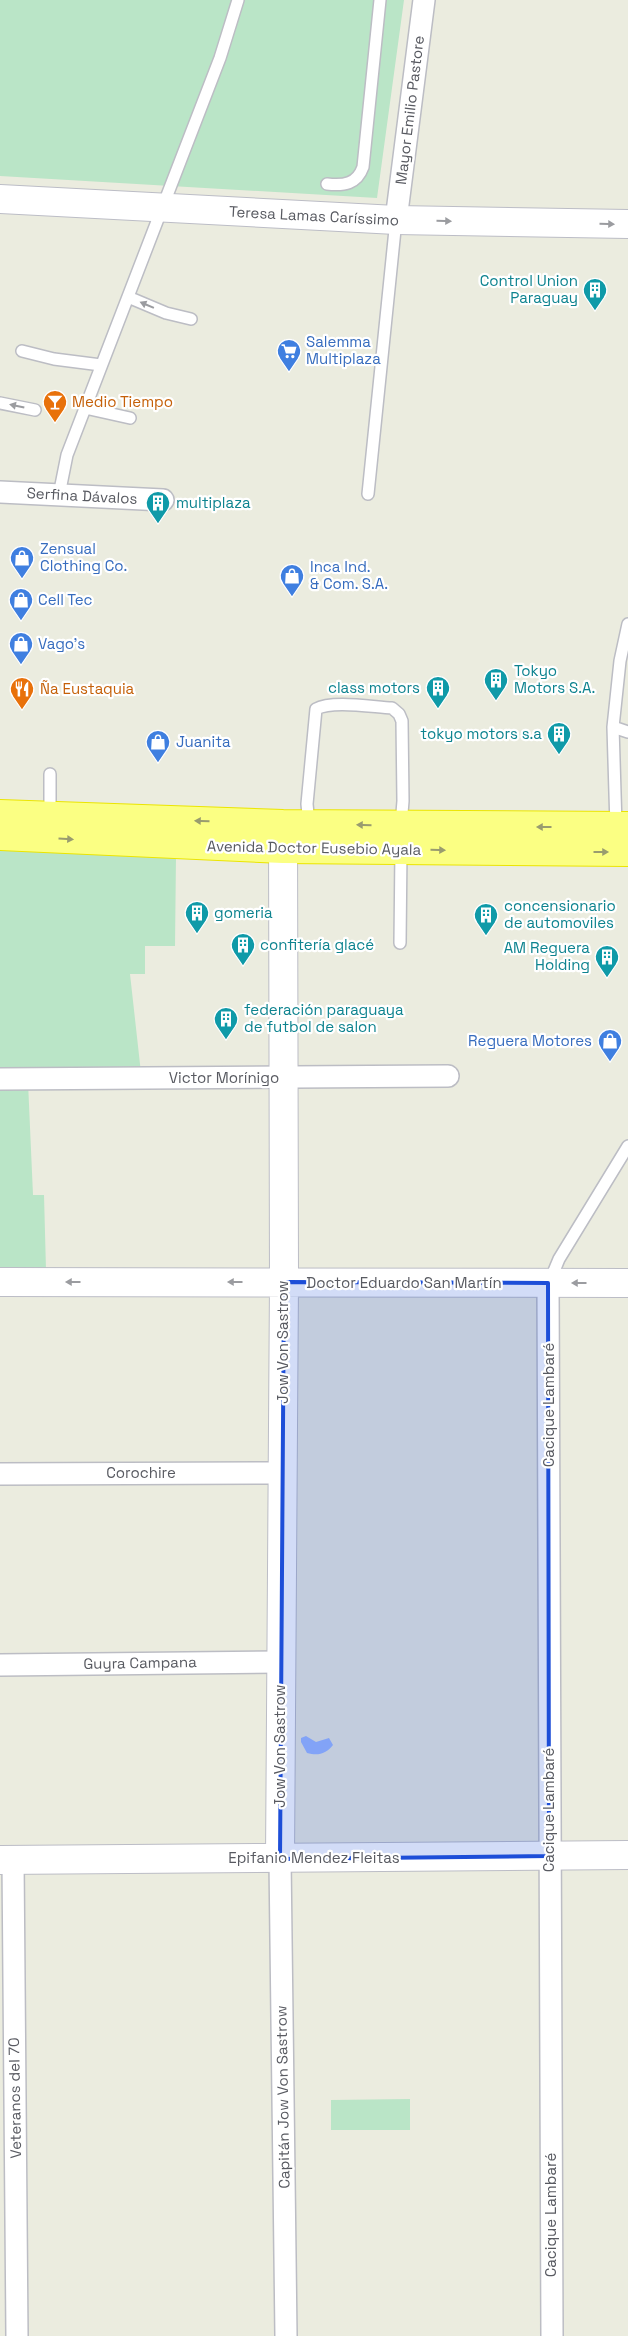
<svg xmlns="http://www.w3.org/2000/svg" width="628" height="2336" viewBox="0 0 628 2336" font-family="'Space Grotesk',sans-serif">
	<rect width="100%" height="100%" fill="#ebecdf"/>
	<!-- green -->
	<path fill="#bae5c7" d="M0,0H404L377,198L0,176Z
		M0,849L176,856L175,946H145V974H130L141,1073L0,1074Z
		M28,1082L33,1195H44L46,1270L0,1271V1083Z
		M410,2099V2130H331V2100Z"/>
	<!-- water -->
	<path fill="#9cb8ff" d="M306,1736L316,1742L329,1738L333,1745C326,1754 318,1756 307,1753L301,1742V1738Z"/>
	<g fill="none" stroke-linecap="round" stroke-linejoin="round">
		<!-- lane casing -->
		<g stroke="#bcbdc4" stroke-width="14">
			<path id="lane" d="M327,184C344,186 357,184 363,167L380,0
				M128,297L166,313L191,319
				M22,351L54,359L101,365
				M0,403L35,410
				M85,408L130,418
				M368,494L396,220
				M59,495L67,455L220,58L238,0
				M613,727L620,661L628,624
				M50,817V774
				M309,824L307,804L316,709C332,700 372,707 392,708L399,714L402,721L403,801L401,825
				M616,826L613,727L628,732
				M400,943L401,850
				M549,1283L559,1259L628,1146"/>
		</g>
		<!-- street casing -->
		<g stroke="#bcbdc4" stroke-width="24">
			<path id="street" d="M396,220L424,0
				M0,492L163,500
				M0,1079L448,1076
				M548,1283L552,2336
				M0,1474L282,1473
				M0,1665L280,1662
				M280,1859L286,2336
				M13,1860L17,2336"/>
		</g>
		<!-- secondary casing -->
		<g stroke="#bcbdc6" stroke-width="30">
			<path id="secondary" d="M0,199L396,220L628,224
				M0,1282L628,1283
				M280,1859L284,1282L283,825
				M0,1860L628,1855"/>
		</g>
		<!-- highway casing -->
		<g stroke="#ebe500" stroke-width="30">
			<path id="highway" d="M0,814L283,824L628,826
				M0,836L283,849L628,852"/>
		</g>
		<!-- lane -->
		<use href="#lane" stroke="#fff" stroke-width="11"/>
		<!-- street -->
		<use href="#street" stroke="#fff" stroke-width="21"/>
		<!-- secondary -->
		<use href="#secondary" stroke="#fff" stroke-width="28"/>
		<!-- highway -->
		<use href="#highway" stroke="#fbff83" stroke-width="28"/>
	</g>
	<!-- one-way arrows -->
	<defs><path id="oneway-solid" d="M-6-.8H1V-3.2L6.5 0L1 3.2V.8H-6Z" transform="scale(1.25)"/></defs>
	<g fill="#9b9ca0">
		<use href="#oneway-solid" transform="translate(444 221) rotate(1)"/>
		<use href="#oneway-solid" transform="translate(607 224) rotate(1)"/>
		<use href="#oneway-solid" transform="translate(147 305) rotate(-157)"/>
		<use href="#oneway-solid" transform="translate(17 406) rotate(-168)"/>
		<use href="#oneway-solid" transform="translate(73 1282) rotate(180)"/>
		<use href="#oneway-solid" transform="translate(235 1282) rotate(180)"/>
		<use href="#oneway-solid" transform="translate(579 1283) rotate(180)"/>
	</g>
	<g fill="#999c6f">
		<use href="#oneway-solid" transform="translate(202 821) rotate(-178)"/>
		<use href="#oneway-solid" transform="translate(364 825) rotate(-179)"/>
		<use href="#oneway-solid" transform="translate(544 827) rotate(180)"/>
		<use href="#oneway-solid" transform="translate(66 839) rotate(3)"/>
		<use href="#oneway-solid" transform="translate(438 850) rotate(1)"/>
		<use href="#oneway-solid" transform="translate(601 852)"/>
	</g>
	<!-- marked area -->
	<path fill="#1d4ed8" fill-opacity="0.2" stroke="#1d4ed8" stroke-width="4" stroke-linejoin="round" d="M284,1282L548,1283L549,1856L280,1859Z"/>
	<!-- icons -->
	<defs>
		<g id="building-pin" transform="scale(1.25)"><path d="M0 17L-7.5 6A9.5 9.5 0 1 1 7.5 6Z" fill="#0f9aa8" stroke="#fff"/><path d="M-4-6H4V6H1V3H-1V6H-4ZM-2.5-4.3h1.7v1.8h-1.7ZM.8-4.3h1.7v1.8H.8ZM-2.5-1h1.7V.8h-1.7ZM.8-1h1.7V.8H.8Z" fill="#fff"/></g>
		<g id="supermarket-pin" transform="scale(1.25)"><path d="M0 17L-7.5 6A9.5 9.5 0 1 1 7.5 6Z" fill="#3f7fe0" stroke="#fff"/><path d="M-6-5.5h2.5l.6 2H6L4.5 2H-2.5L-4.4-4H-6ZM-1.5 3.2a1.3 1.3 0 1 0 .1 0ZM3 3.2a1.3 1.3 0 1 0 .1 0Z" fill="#fff"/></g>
		<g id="bar-pin" transform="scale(1.25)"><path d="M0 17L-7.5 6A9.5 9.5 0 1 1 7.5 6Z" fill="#e8710a" stroke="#fff"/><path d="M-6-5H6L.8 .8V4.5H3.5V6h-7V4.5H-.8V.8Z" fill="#fff"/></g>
		<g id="shop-pin" transform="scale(1.25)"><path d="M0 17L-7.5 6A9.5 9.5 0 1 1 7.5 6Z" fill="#3f7fe0" stroke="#fff"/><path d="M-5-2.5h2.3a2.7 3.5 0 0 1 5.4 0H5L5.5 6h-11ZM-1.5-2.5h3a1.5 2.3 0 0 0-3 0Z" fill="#fff"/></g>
		<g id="restaurant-pin" transform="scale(1.25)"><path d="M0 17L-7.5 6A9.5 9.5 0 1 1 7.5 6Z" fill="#e8710a" stroke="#fff"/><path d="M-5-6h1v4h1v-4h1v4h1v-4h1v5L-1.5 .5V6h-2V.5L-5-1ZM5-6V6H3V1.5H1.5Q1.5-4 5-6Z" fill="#fff"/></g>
	</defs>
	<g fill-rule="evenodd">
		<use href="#building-pin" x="595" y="290"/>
		<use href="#supermarket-pin" x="289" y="351"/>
		<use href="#bar-pin" x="55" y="402"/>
		<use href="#building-pin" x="158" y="503"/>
		<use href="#shop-pin" x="22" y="558"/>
		<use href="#shop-pin" x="292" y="576"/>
		<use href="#shop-pin" x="21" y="600"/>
		<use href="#shop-pin" x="21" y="644"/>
		<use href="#building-pin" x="496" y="680"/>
		<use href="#building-pin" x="438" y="688"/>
		<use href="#restaurant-pin" x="22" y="689"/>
		<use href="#building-pin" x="559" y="734"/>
		<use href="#shop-pin" x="158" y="742"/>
		<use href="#building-pin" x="197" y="913"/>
		<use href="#building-pin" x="486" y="915"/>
		<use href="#building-pin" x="243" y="945"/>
		<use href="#building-pin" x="607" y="957"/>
		<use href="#building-pin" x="226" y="1019"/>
		<use href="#shop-pin" x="610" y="1041"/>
	</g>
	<g text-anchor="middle" stroke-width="4.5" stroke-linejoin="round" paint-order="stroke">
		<!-- street labels -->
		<g font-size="15" fill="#585a61" stroke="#fff">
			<text transform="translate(410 110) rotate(-83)" y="5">Mayor Emilio Pastore</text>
			<text transform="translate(314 216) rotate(3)" y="5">Teresa Lamas Caríssimo</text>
			<text transform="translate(82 496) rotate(3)" y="5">Serfina Dávalos</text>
			<text transform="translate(314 848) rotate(1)" y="5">Avenida Doctor Eusebio Ayala</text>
			<text x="224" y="1083">Victor Morínigo</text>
			<text x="404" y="1288">Doctor Eduardo San Martín</text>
			<text transform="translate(283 1342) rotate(-90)" y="5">Jow Von Sastrow</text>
			<text transform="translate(549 1405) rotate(-90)" y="5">Cacique Lambaré</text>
			<text x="141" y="1478">Corochire</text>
			<text transform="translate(140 1663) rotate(-1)" y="5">Guyra Campana</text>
			<text transform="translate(280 1746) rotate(-90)" y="5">Jow Von Sastrow</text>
			<text transform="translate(549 1810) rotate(-90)" y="5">Cacique Lambaré</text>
			<text x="314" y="1863">Epifanio Mendez Fleitas</text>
			<text transform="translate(283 2097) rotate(-91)" y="5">Capitán Jow Von Sastrow</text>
			<text transform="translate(15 2098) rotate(-91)" y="5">Veteranos del 70</text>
			<text transform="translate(551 2215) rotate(-90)" y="5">Cacique Lambaré</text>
		</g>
		<!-- culture labels -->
		<g font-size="15" fill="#0d838f" stroke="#fff" text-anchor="start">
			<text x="578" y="286" text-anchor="end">Control Union<tspan x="578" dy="17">Paraguay</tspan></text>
			<text x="176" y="508">multiplaza</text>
			<text x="514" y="676">Tokyo<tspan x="514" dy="17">Motors S.A.</tspan></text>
			<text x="420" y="693" text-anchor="end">class motors</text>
			<text x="542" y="739" text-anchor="end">tokyo motors s.a</text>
			<text x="504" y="911">concensionario<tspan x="504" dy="17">de automoviles</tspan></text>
			<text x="214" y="918">gomeria</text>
			<text x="260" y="950">confitería glacé</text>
			<text x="590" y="953" text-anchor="end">AM Reguera<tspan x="590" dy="17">Holding</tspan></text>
			<text x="244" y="1015">federación paraguaya<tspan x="244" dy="17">de futbol de salon</tspan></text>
		</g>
		<!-- shop labels -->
		<g font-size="15" fill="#366cbe" stroke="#fff" text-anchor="start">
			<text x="306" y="347">Salemma<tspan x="306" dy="17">Multiplaza</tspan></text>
			<text x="40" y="554">Zensual<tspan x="40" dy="17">Clothing Co.</tspan></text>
			<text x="310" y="572">Inca Ind.<tspan x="310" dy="17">&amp; Com. S.A.</tspan></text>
			<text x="38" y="605">Cell Tec</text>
			<text x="38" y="649">Vago's</text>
			<text x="176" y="747">Juanita</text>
			<text x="592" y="1046" text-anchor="end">Reguera Motores</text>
		</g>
		<!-- food labels -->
		<g font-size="15" fill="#c56008" stroke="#fff" text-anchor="start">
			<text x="72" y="407">Medio Tiempo</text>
			<text x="40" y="694">Ña Eustaquia</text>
		</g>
	</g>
</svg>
